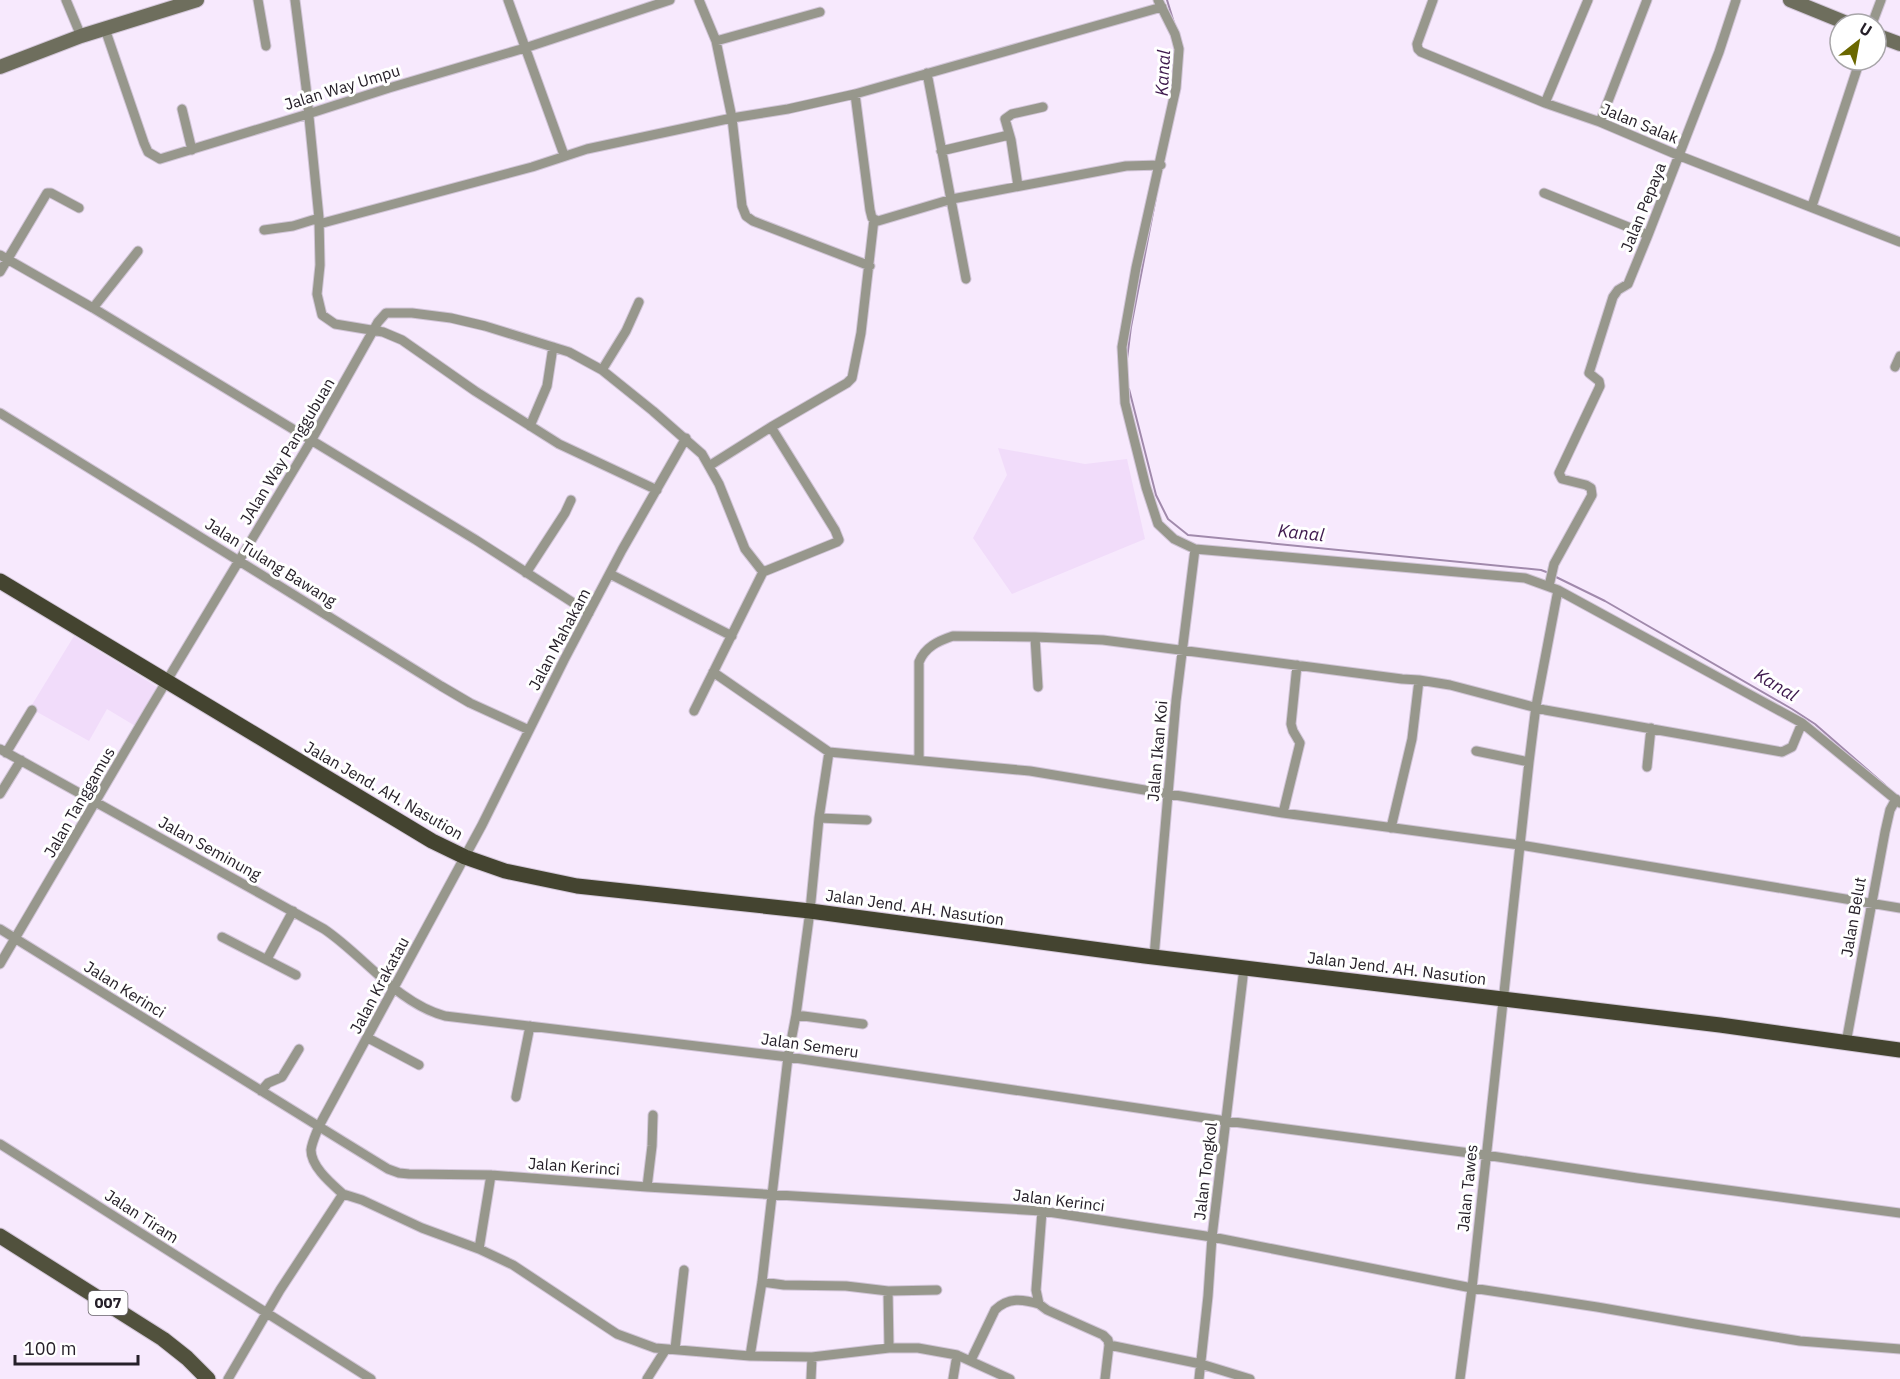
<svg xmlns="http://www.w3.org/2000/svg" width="1900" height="1379" viewBox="0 0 1900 1379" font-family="'IBM Plex Sans',sans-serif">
	<rect width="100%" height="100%" fill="#f7e9fd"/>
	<!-- built -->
	<path fill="#f1dcfa" d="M998,448L1085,464L1127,459L1145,539L1012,594L973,538L1007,475Z
		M74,636L159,688L137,727L107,709L89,741L30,708Z"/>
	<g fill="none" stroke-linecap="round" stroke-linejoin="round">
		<!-- stream -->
		<path stroke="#a18aac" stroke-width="2" d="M1167,0L1175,26
			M1127,359L1131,327L1156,197
			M1129,389L1156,495L1168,519L1188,535L1541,570L1549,573
			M1554,576L1605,601L1792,709L1815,724L1885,785"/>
		<!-- minor casing -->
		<g stroke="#d1c5d7" stroke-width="11">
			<path id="minor" d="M66,0L81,36
				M258,0L266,46
				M295,0L306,87L319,218L320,265L317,294L322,315L335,324L383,332L402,340L475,391L559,444L657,490
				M508,0L564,155
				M699,0L716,41L732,118L788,109L855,94L1162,7
				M1158,0L1175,34L1179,49L1176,88L1136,268L1122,347L1125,403L1146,487L1158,524L1174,539L1195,549L1525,578L1558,590
				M1433,0L1417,44L1418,49L1421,52L1545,103L1600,122L1680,156L1900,242
				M1872,24L1881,0
				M105,29L144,143L148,152L160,159L308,114L389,88L525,48L670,0
				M716,41L820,12
				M927,73L966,279
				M855,94L870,210L872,218L878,221L952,199L1126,166L1161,165
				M1545,103L1588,0
				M182,109L192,150
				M1600,122L1647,0
				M941,151L1009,135
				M1018,186L1011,140L1005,119L1012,114L1043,107
				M1544,193L1648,235
				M1812,206L1860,60
				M319,224L532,167L587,149L732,118L742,206L746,216L753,221L870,266
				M264,230L293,226L319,218
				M0,255L93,308L476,540L589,613
				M0,272L47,193H51L79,208
				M93,308L138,251
				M1895,367L1900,356
				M602,370L626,331L639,302
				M0,413L441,686L470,703L529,730
				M530,426L547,386L553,347
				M709,466L771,427L847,383L852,378L861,333L874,219
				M526,573L565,513L571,500
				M610,574L732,636
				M1549,586L1554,564L1592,495L1591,488L1586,485L1562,479L1559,473L1600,386L1599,381L1589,373L1613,297L1618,290L1628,284L1648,235L1719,52L1736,0
				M1035,637L1038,687
				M713,672L829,752L1030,771L1283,813L1520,845L1900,908
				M694,711L763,572L837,542L839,540L835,530L771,427
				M0,749L324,929C364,956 397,1003 445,1016L788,1057L1226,1121L1485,1155L1637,1178L1900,1213
				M1476,751L1529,762
				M6,753L32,710
				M919,760V662C925,647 938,641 953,636L1035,637L1103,640L1402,679L1419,680L1450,685L1545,710L1782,752L1792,747L1802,723
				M1647,767L1651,728
				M0,794L21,760
				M1283,813L1300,743L1293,731L1291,724L1297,665
				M819,818L867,820
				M1391,828L1412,739L1419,680
				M0,929L344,1142L388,1169L399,1173L409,1174L491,1175L647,1187L1042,1211L1212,1237L1472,1288L1597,1307L1695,1324L1800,1341L1900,1349
				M222,937L296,975
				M1154,957L1176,701L1195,549
				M267,959L293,911
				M0,964L148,712L311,441L378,322L386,313H412L451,318L485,326L569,352L602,370L653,411L702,454L719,484L745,549L763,572
				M796,1015L863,1024
				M368,1038L419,1065
				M1846,1043L1885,832L1890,810L1896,799
				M261,1091L268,1083L282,1077L299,1049
				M516,1097L530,1026
				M0,1144L371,1379
				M647,1187L652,1146L653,1115
				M343,1194C332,1184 311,1167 311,1150C312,1142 316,1134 319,1126L482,825L564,660L622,550L686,438
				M1042,1211L1036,1290L1039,1304L1047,1310L1103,1335L1108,1340L1109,1345
				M479,1249L491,1175
				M762,1282L784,1285L846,1286L888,1291L937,1290
				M888,1291L889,1348
				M675,1349L684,1270
				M750,1356L762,1282L788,1057L796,1015L810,911L819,818L829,752
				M971,1360L995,1310C1008,1297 1023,1299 1039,1304
				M228,1379L280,1290L343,1194L362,1200L422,1228L479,1249L513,1265L617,1334L655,1348L750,1356L812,1357L889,1348H918L957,1355L1010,1379
				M647,1379L666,1349
				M811,1379L812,1357
				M953,1379L957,1355
				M1105,1379L1109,1345L1201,1364L1250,1379
				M1199,1379L1208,1296L1212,1237L1244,968
				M1460,1379L1472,1288L1529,762L1536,706L1558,590L1802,723L1900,803"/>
		</g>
		<!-- secondary casing -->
		<g stroke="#d1c5d7" stroke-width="16">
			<path id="secondary" d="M1790,0L1849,24
				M1876,35L1900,44
				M0,67L81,36L197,0"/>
		</g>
		<!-- primary casing -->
		<g stroke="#d1c5d7" stroke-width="17">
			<path id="primary" d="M0,1236L163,1339L187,1358L208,1379"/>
		</g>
		<!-- trunk casing -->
		<g stroke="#d1c5d7" stroke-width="17">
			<path id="trunk" d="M0,581L432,841L465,857L505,871L577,886L810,911L1145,956L1720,1025L1900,1050"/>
		</g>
		<!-- minor -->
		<use href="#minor" stroke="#97978c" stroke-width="9"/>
		<!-- secondary -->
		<use href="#secondary" stroke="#6e6e5d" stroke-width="14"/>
		<!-- primary -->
		<use href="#primary" stroke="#51513d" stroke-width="15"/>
		<!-- trunk -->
		<use href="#trunk" stroke="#444430" stroke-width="15"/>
	</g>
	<g text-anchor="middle" stroke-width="6" stroke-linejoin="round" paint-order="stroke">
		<!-- shield labels -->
		<rect fill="#fff" stroke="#676369" stroke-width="1.5" x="88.5" y="1291" width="39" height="24" rx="4.5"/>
		<g font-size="15" font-weight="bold" fill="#262029">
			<text x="108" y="1308">007</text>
		</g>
		<!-- street labels -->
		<g font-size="16" fill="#262029" stroke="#fff">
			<text transform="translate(342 87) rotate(-17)" y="6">Jalan Way Umpu</text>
			<text transform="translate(1640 123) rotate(22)" y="6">Jalan Salak</text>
			<text transform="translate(1643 207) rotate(-68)" y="6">Jalan Pepaya</text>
			<text transform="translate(287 451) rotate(-59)" y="6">JAlan Way Panggubuan</text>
			<text transform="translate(271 562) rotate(32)" y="6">Jalan Tulang Bawang</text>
			<text transform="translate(559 639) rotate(-62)" y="6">Jalan Mahakam</text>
			<text transform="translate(1157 751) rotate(-85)" y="6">Jalan Ikan Koi</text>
			<text transform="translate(384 790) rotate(30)" y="6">Jalan Jend. AH. Nasution</text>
			<text transform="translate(79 802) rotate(-60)" y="6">Jalan Tanggamus</text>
			<text transform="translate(210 848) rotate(29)" y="6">Jalan Seminung</text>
			<text transform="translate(915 907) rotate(8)" y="6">Jalan Jend. AH. Nasution</text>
			<text transform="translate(1853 917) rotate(-80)" y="6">Jalan Belut</text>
			<text transform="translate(1397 968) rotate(7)" y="6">Jalan Jend. AH. Nasution</text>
			<text transform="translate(379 985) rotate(-62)" y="6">Jalan Krakatau</text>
			<text transform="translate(125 989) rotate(32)" y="6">Jalan Kerinci</text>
			<text transform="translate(810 1045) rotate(8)" y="6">Jalan Semeru</text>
			<text transform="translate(574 1166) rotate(4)" y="6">Jalan Kerinci</text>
			<text transform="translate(1205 1171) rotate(-83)" y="6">Jalan Tongkol</text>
			<text transform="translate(1467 1188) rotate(-84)" y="6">Jalan Tawes</text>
			<text transform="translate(1059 1200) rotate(7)" y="6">Jalan Kerinci</text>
			<text transform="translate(142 1216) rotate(33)" y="6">Jalan Tiram</text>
		</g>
		<!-- water labels -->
		<g font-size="18" font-style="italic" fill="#3e194d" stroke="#fff">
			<text transform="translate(1163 73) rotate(-87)" y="6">Kanal</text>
			<text transform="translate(1301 533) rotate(6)" y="6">Kanal</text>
			<text transform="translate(1776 685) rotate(31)" y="6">Kanal</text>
		</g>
	</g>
	<!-- north arrow -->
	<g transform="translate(1858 42) rotate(31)"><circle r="28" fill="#ffffff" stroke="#a8a6a9" stroke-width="1.5"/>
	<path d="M0-4.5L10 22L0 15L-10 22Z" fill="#6a6700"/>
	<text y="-9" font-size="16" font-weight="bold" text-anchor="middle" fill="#262029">U</text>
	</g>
	<!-- scale -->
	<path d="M15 1355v9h123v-9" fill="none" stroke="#262029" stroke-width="3"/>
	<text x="24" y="1355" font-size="18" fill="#262029" stroke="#ffffff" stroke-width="4.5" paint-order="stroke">100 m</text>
</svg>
